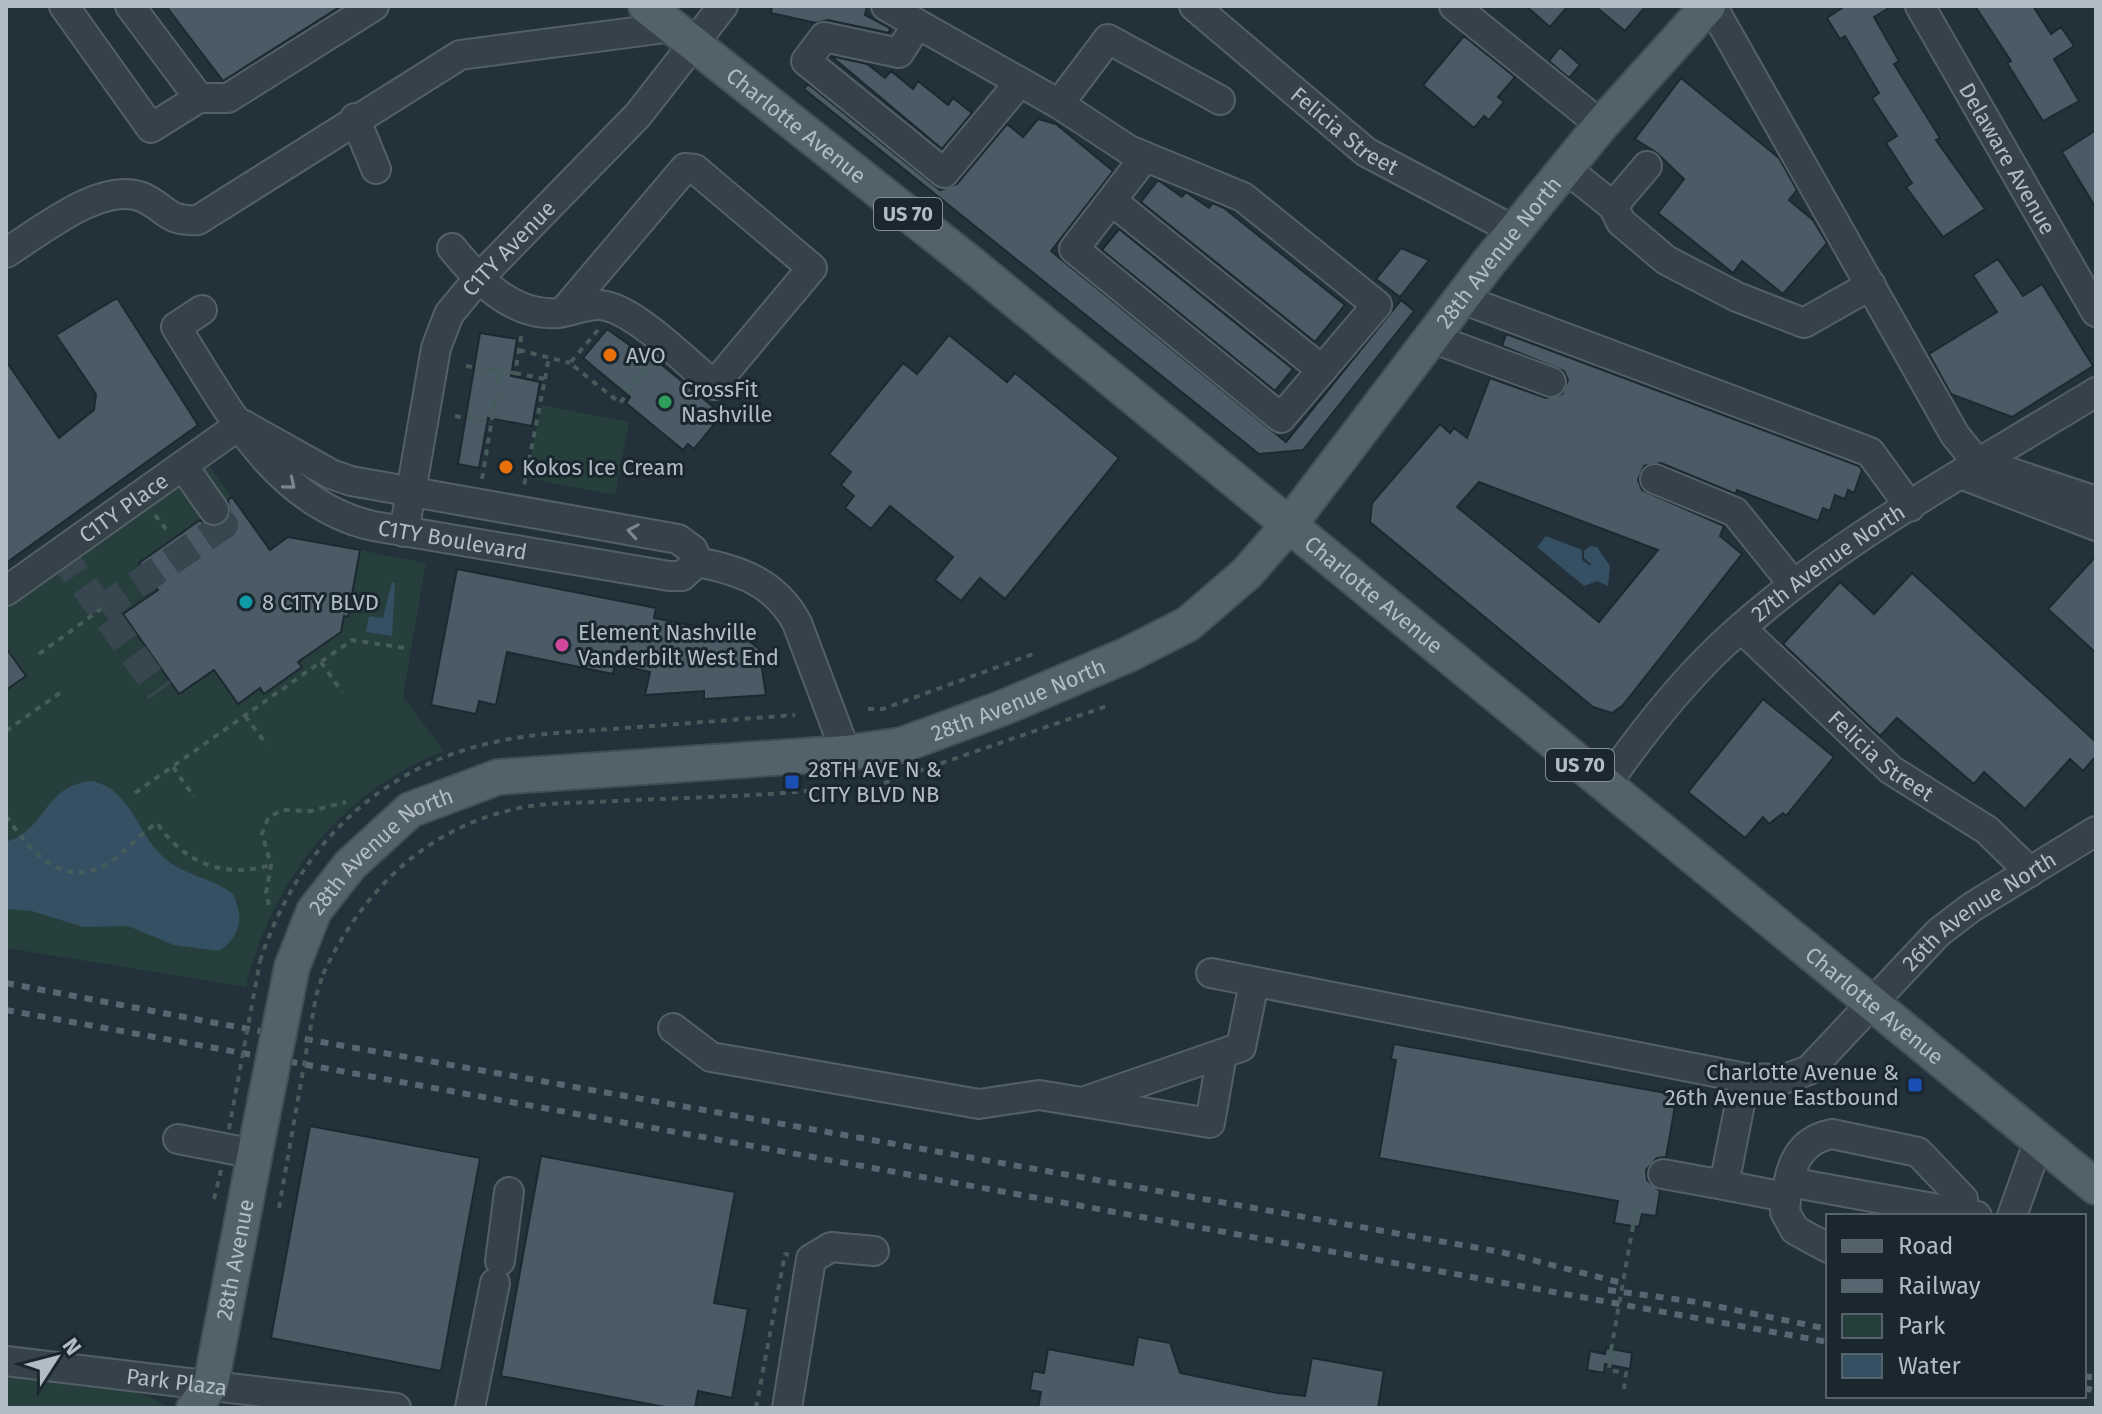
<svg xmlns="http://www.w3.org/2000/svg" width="2102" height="1414" viewBox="0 0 2102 1414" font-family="'Fira Sans',sans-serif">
	<rect width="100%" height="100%" fill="#22313a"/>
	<!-- green -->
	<path fill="#263f3c" d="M541,405L629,422L615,495L527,478Z
		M207,463L232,497L139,563L158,590L123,614L179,694L214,670L238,704L260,688L264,693L301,667L298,662L344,616H348L360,550L426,563L403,697L444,751C342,790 271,882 246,987L6,948V605Z
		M6,1377C39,1379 147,1384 167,1408H6Z"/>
	<!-- water -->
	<path fill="#355062" d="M1546,536L1582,550V560L1589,565H1592L1584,558V551L1590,546L1597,547L1610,566L1608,586L1597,581L1584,586L1537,547Z
		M392,582L395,583L392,636L366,632L369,616L383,618Z
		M92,781C130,789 137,832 162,856C183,876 212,877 233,894C244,918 241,936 219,951L174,945L128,926L83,927L32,911L6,909V842C49,828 42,786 92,781Z"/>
	<!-- building -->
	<path fill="#4a5b66" stroke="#1d2931" stroke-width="2" fill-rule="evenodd" d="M166,6H341L223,81Z
		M772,6H867L865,15L890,28L889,33L828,20L816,23L771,13Z
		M1526,6H1568L1550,27Z
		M1595,6H1646L1625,31Z
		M1845,6H1892L1874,17L1899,61L1894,64L1940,138L1936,140L1985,209L1943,237L1906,187L1912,183L1886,143L1897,136L1872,98L1879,93L1845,36L1840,39L1827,18Z
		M1975,6H2033L2051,34L2061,27L2074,46L2054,59L2079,101L2043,121L2007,63L2011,61Z
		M1464,36L1515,77L1498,97L1504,102L1489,120L1484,116L1474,128L1423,85Z
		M1560,47L1580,65L1569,78L1549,61Z
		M831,56L867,64L885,78L891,71L913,89L918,81L948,105L953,98L972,113L942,149Z
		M1681,78L1779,158L1797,190L1789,200L1813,220L1827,243L1783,294L1742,261L1733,273L1658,213L1684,179L1657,153L1635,139Z
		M808,84L940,190L957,184L1007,124L1023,137L1038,119L1056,124L1113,171L1051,251L1286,442L1401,300L1414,311L1303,450L1259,454L804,89Z
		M2096,130V208L2062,152Z
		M1158,180L1182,197L1186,192L1209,208L1213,203L1224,208L1345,305L1315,342L1141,202Z
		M1119,229L1293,369L1275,391L1102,250Z
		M1401,248L1429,260L1400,297L1376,279Z
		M1998,259L2023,296L2042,284L2093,366L2012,417L1951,394L1929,354L1997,312L1973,275Z
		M117,298L198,425L6,563V361L59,438L94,410L96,394L56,335Z
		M607,329L645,356L647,353L716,409L711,416L717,421L694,449L688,444L683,450L626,403L630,397L583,358Z
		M480,333L517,339L511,376L540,382L532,426L488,418L479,468L458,464Z
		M1506,334L1859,466L1862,470L1854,493L1848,490L1845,499L1835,495L1830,511L1823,508L1818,521L1737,490L1736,494L1661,463L1644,466L1638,480L1642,490L1724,526L1720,536L1742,554L1623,705L1612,713L1593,707L1370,522L1372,503L1440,424L1450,433L1454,428L1467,438L1490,378L1546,398L1562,394L1568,380L1564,371L1502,346ZM1479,482L1658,550L1599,622L1457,507Z
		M949,335L1007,382L1015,373L1119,458L1005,599L980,578L961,601L935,580L953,557L890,506L871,529L845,508L854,496L841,485L851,472L829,454L903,363L917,374Z
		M232,497L270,550L288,537L360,550L348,617L344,616L341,632L298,662L302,667L264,694L260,688L238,704L214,670L179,694L123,614L158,590L139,563L200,520L208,526L223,524L230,516L228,500Z
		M2096,556V653L2048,609Z
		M457,569L656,608L654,618L743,636L759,649L766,695L704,699V691L645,695L650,672L615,664L613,674L507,652L496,705L479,701L476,714L431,705Z
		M1912,573L2096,742V756L2083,771L2070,759L2025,809L1984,772L1974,784L1897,718L1880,736L1783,644L1840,582L1874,614Z
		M6,648L26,676L6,690Z
		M1763,699L1834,757L1786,816L1783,813L1769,824L1763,817L1745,838L1688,792Z
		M1394,1044L1677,1095L1666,1157L1657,1158L1646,1170L1647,1180L1660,1191L1656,1216L1642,1214L1639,1227L1614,1223L1618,1201L1379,1158L1396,1060L1391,1059Z
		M310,1126L480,1158L441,1371L271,1338Z
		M541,1156L735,1192L714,1303L748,1309L732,1398L698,1391L695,1408H670L501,1376Z
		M1138,1337L1170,1343L1180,1373L1277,1393L1305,1396L1312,1358L1384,1371L1378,1408H1038L1041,1392L1030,1390L1033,1371L1044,1373L1048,1349L1133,1365Z
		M1606,1348L1632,1353L1630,1369L1605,1364L1604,1373L1587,1370L1590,1351L1605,1354Z"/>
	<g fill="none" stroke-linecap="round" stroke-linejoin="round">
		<!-- minor-tunnel -->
		<path stroke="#37464f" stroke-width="28" stroke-dasharray="28 14" stroke-linecap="butt" d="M60,552L160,691
			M101,609L224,525L214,510"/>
		<!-- minor casing -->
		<g stroke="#536068" stroke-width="32">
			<g id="minor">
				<path d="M64,6L151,128L199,98L130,6"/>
				<path d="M886,6L1059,104L1129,150L1243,197L1377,305L1281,418L1074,249L1145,157"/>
				<path id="s1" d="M1194,6L1366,152L1515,231"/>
				<path d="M1454,6L1601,125"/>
				<path d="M1712,6L1955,435L1976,461L2096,501"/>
				<path id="s2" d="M1920,6L2096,312"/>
				<path d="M917,25L899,53L824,37L806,61L944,173L1020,82"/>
				<path d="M199,98H228L374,6"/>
				<path d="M1059,104L1108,39L1220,100"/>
				<path d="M355,118L376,169"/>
				<path d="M1565,168L1613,206L1621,222L1666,260L1737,297L1804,323L1871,285"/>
				<path d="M1112,201L1322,370"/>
				<path d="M1613,206L1647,166"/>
				<path d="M452,248C478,280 513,317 558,313C571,312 586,304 600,305C633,307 688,364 714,385L812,268L695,169L685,168L563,312"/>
				<path d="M6,253C40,232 101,181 142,197C167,208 166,222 198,220L460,55L673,27"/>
				<path d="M1462,299L1870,452L1910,507"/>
				<path id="s3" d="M202,310L176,327C226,406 275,504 373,526L669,576H682L697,562"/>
				<path d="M1432,338L1551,382"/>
				<path d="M242,424L331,474L351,481L678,539L693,550L697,562"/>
				<path d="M183,466L214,510"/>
				<path d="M1963,475L2096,526"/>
				<path d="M1655,479L1735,512L1793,584"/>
				<path id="s4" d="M404,532L436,348L449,314L478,279L638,115L723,6"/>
				<path d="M697,562C740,570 776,583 797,623L846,753"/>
				<path id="s5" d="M6,591L241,424"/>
				<path id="s6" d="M1741,628L1891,770L1987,830L2030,872"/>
				<path id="s7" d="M1605,786C1639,737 1678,687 1721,646C1832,542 1968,471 2096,392"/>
				<path id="s8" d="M1211,973L1745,1078L1784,1079L1809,1070L1939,932L1972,907L2096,831"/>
				<path d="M673,1028L711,1057L979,1104L1039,1095L1210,1123L1222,1054"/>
				<path d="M1745,1078L1724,1185L1785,1197"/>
				<path d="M1088,1100L1241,1047L1254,983"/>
				<path d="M178,1139L255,1154"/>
				<path d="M1663,1174L1724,1185"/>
				<path d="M1789,1182L1977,1216"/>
				<path d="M2012,1216L2039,1140"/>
				<path d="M1828,1248L1795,1230L1785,1212C1787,1177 1793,1141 1832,1134L1918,1152L1963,1199L1960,1216"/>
				<path d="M500,1261L509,1192"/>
				<path id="s9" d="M6,1361L396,1408"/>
				<path d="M470,1408L495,1283"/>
				<path d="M787,1408L811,1259L831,1247L874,1251"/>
			</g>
		</g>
		<!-- major casing -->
		<g stroke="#414e57" stroke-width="38">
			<g id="major">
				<path id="s10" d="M646,6L970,263L2096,1187"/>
				<path id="s11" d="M292,967L314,911L350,865L410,810L498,777L846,753L902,745L1005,707L1127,655L1188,624L1247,573L1289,525L1489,262L1601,125L1708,6"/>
				<path id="s12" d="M194,1408L211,1384L258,1137"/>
			</g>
		</g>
		<!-- path -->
		<path stroke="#455c5a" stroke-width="4" stroke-dasharray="6 6" stroke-linecap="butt" d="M598,330L570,363L620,403L651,364
			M519,350L570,363
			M466,366L500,371
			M515,373L545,379L524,486
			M545,379L549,356
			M455,416L491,422
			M482,479L500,371L515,373L522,332
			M155,515L166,529
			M39,654L101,609
			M321,662L342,692
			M868,709H883L1033,654
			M245,716L267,745
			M6,731L64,690
			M173,767L194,797
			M884,783L1110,705
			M135,793L352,640L405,648
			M6,816C31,852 65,894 113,860C129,848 140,834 157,823C184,863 224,879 271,865
			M269,905L266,893L271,865L262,834L268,818L282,810L311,811L346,802
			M260,961C300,840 388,758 516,738C552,732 589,731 625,728C682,724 739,719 795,715
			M323,974C365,886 432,822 531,806C558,802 588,803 616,801C689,797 762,797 835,788
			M214,1199L221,1170
			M1633,1226L1636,1207
			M1611,1350L1609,1370L1626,1373L1624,1389
			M756,1408L785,1254L789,1255"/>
		<!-- minor -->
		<use href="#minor" stroke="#35424a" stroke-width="28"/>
		<!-- major -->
		<use href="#major" stroke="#53616b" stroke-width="34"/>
		<!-- rail -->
		<path stroke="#576772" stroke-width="6" stroke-dasharray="8 8" stroke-linecap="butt" d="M6,983L221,1024L1501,1252L1626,1284
			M6,1010L1828,1342
			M1608,1290L1696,1302L1828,1329
			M2084,1376L2096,1378
			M2084,1388L2096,1391"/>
		<!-- major-bridge casing -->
		<g stroke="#414e57" stroke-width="38" stroke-linecap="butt">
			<path id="major-bridge" d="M258,1137L292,967"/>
		</g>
		<!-- path-bridge -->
		<path stroke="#455c5a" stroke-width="4" stroke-dasharray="6 6" stroke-linecap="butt" d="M229,1129L260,961
			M279,1208L316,996L323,974
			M1611,1350L1633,1226"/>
		<!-- major-bridge -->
		<use href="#major-bridge" stroke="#53616b" stroke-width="34"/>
	</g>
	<!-- one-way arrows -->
	<defs><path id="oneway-chevron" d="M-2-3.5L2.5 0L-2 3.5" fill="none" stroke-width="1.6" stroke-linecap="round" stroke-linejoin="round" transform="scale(2)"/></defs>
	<g stroke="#79868f">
		<use href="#oneway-chevron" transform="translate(290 484) rotate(40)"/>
		<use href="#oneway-chevron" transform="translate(633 531) rotate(-170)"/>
	</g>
	<!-- markers -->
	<g fill="#e8710a" stroke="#1b272f" stroke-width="3">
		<circle cx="610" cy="355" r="8"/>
		<circle cx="506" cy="467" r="8"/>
	</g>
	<circle fill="#2e9e5b" stroke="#1b272f" stroke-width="3" cx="665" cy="402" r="8"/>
	<circle fill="#0f9aa8" stroke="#1b272f" stroke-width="3" cx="246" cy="602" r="8"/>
	<circle fill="#d1479c" stroke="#1b272f" stroke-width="3" cx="562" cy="645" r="8"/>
	<g fill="#1a4fb4" stroke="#1b272f" stroke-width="3">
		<rect x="784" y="774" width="16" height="16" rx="4"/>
		<rect x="1907" y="1077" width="16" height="16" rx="4"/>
	</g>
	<g text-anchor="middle" stroke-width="6" stroke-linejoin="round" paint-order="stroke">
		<!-- shield labels -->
		<g fill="#1b272f" stroke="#839099" stroke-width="2">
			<rect x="874" y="198" width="68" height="32" rx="6"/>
			<rect x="1546" y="749" width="68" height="32" rx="6"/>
		</g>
		<g font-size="20" font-weight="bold" fill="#b0bdc7">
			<text x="908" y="221">US 70</text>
			<text x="1580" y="772">US 70</text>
		</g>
		<!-- street labels -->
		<g font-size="22" fill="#b0bdc7" stroke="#1b272f">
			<text dy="8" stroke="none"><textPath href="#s10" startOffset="192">Charlotte Avenue</textPath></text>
			<text dy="8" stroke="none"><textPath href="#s1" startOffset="196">Felicia Street</textPath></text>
			<text dy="8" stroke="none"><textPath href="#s2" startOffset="176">Delaware Avenue</textPath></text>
			<text dy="8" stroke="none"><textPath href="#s4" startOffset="312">C1TY Avenue</textPath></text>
			<text dy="8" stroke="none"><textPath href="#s11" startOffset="1496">28th Avenue North</textPath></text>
			<text dy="8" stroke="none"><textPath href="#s5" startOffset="144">C1TY Place</textPath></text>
			<text dy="8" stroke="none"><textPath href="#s3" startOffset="400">C1TY Boulevard</textPath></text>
			<text dy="8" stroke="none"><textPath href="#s7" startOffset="318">27th Avenue North</textPath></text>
			<text dy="8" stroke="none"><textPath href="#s10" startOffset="936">Charlotte Avenue</textPath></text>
			<text dy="8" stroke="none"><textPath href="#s11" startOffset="824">28th Avenue North</textPath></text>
			<text dy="8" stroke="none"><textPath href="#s6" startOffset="190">Felicia Street</textPath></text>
			<text dy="8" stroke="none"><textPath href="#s11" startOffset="152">28th Avenue North</textPath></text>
			<text dy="8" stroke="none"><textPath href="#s8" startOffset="844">26th Avenue North</textPath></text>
			<text dy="8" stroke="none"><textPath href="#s10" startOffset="1584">Charlotte Avenue</textPath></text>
			<text dy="8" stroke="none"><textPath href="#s12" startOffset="156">28th Avenue</textPath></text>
			<text dy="8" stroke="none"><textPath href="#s9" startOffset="172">Park Plaza</textPath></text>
		</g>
		<!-- poi labels -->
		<g font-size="22" fill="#b0bdc7" stroke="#1b272f" text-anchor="start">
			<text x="626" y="363">AVO</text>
			<text x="681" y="397">CrossFit<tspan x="681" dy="25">Nashville</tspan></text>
			<text x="522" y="475">Kokos Ice Cream</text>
			<text x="262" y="610">8 C1TY BLVD</text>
			<text x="578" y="640">Element Nashville<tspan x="578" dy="25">Vanderbilt West End</tspan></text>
			<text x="808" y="777">28TH AVE N &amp;<tspan x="808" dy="25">CITY BLVD NB</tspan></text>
			<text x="1899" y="1080" text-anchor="end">Charlotte Avenue &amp;<tspan x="1899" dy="25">26th Avenue Eastbound</tspan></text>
		</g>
	</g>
	<!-- border -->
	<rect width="2102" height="1414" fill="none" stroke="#b0bdc7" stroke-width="16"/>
	<!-- legend -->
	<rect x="1826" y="1214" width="260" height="184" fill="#1b272f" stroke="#57636c" stroke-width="2"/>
	<rect x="1842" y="1240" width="40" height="12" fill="#53616b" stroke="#57636c" stroke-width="2"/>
	<text x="1898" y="1254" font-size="24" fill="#b0bdc7">Road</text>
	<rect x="1842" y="1280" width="40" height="12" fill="#576772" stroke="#57636c" stroke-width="2"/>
	<text x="1898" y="1294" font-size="24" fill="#b0bdc7">Railway</text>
	<rect x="1842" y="1314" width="40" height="24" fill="#263f3c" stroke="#57636c" stroke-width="2"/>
	<text x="1898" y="1334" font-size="24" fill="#b0bdc7">Park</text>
	<rect x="1842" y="1354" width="40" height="24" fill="#355062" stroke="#57636c" stroke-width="2"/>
	<text x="1898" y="1374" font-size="24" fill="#b0bdc7">Water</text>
	<!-- north arrow -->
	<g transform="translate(56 1358) rotate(54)" stroke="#1b272f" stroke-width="6" paint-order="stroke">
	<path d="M0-6L14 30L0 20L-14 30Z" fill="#b0bdc7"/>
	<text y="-12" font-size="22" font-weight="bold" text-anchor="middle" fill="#b0bdc7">N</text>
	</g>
</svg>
